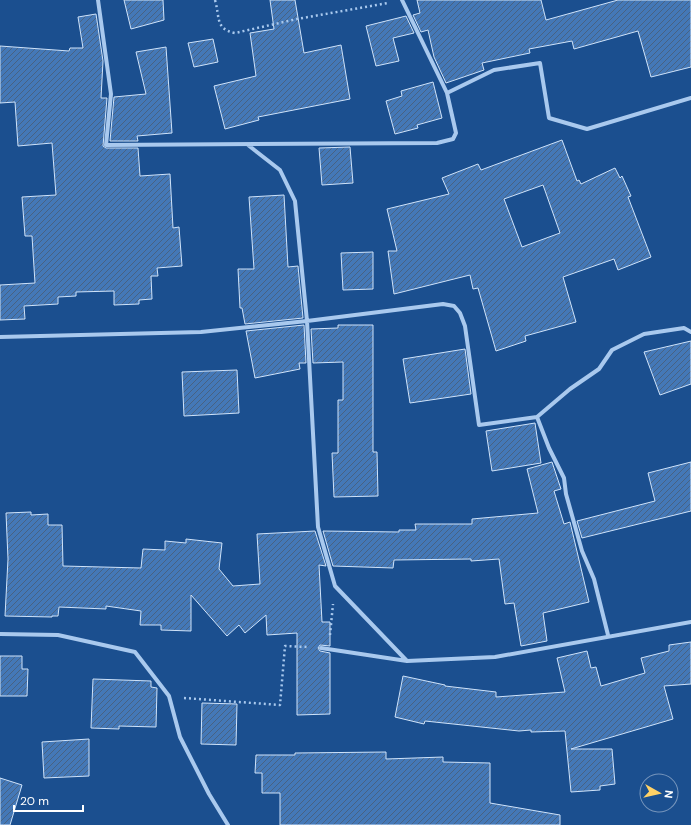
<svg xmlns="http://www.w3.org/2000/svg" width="691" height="825" viewBox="0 0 691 825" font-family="'DM Sans',sans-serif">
	<defs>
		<pattern id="building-hatch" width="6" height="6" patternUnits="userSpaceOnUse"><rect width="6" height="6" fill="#4478b7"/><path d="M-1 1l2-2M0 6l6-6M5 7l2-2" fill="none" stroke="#486282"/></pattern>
	</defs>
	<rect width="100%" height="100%" fill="#1b4f8f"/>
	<!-- building -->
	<path fill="url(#building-hatch)" stroke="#cfe3fa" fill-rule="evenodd" d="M124,0H163L164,20L131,29Z
		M270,0H295L304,53L341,45L350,99L258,117L259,120L225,129L214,86L256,76L250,33L274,29Z
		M417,0H541L546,20L618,0H691V67L651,77L638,31L574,49L572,41L529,49L530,53L482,63L484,70L446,83L434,57L428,30L421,32L413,15L420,13Z
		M96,14L103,61L101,98H107L103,146L106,148H138L140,176L170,174L173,228L179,227L182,266L157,268L158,276H151L152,299L139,300V304L114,305V291L76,292V296L58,297V304L24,306L25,319L0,320V285L35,283L32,236H25L22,197L56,195L52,143L18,146L15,102L0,103V46L69,51L70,48H83L78,17Z
		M406,16L414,33L393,38L399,61L376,66L366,26Z
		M213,39L218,62L194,67L188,43Z
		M166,47L172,133L137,136L138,141H110L114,97L146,94L136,52Z
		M433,82L442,118L417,125L418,128L395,134L386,101L402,96L401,91Z
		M562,140L577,181L579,180L581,184L615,168L620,178L622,176L631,196L628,197L651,257L618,270L614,259L563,277L576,322L525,336L526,341L496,351L478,288L473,289L470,275L394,294L388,251H397L387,209L449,194L442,178L478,164L481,170ZM543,185L560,233L522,247L504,199Z
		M350,147L353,183L322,185L319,148Z
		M284,195L288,267L298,266L303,318L245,324L242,308H240L238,269H254L249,197Z
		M373,252V289L343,290L341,253Z
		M304,325L306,363H299L300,369L255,378L246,331Z
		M338,325H373V452H377L378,496L334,497L332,453H338V400H343V362L313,363L311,329L338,328Z
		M691,341V384L660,395L644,352Z
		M465,349L471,394L410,403L403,359Z
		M237,370L239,413L184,416L182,372Z
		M535,423L541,463L492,471L486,431Z
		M552,462L561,489L554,491L564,524L570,522L589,602L543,613L547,641L521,646L514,603L505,604L499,559L471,561V559L394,560L393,568L333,566L323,531L399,532V530H416L415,524H472V519L538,513L527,469Z
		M691,462V511L582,538L577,521L655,501L648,473Z
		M31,512V515L48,514V525H62L63,566L141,568L143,549L165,550V541L186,543V539L222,543L219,569L233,586L260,584L257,534L315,531L326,566L319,565L322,622H330V646L320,645L318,648L320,651L330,653V714L297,715V633L267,635L266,615L245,633L239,625L227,636L191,595V631L161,630V625H140L141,611L106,606V609L59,607L58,616H52V617L5,616L8,559L6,513Z
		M691,642V684L664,686L673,719L571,749H612L615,784L600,786V790L571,792L565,731L531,732V730L519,731L425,721L424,724L395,717L403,676L445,685V686L496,692V697L565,692L557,658L587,651L591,668L596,667L601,686L645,673L641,658L669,651V645Z
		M0,656H22V669H28L27,696H0Z
		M93,679L151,681V687L157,688L156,727L119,726V729L91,728Z
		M202,703L237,704L236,745L201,744Z
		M89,739V776L44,778L42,742Z
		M386,752V759L443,757V762L490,763V803L560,815V825H280V793H262V773H255L256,755H295V753Z
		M0,778L22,785L10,825H0Z"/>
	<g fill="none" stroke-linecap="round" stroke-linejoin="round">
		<!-- path -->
		<path stroke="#a9c9ee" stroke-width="2.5" stroke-dasharray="2 3" stroke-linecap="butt" d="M215,0C220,17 215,29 235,33L297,19L388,3
			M330,635L333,604
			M184,698L280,705L285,646L308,647"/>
		<!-- street -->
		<path stroke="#a9c9ee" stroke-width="4" d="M98,0L111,94L106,145L437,143L453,139L456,133L447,93
			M402,0L447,93L494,70L540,63L549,118L587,129L691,98
			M248,145L280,170L295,201L307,321L318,527L335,586L407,661
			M0,337L201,332L307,321L443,304L454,306L460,313L465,326L479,425L537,417L549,448L564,478L566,494L582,551L594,579L608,635
			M537,417L570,389L599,369L612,350L644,334L684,328L691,332
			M0,634L58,635L135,652L169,696L180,737L209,794L228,825
			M321,648L407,661L495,657L691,622"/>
	</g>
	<!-- north arrow -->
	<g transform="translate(659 793) rotate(98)"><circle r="19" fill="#1b4f8f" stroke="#7695bc"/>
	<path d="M0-3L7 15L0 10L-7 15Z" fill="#ffd166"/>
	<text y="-6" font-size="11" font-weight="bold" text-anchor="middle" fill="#ffffff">N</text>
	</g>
	<!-- scale -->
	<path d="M14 805v6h69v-6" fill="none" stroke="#ffffff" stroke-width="2"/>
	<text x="20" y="805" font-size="12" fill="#ffffff" stroke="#1b4f8f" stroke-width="3" paint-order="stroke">20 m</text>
</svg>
